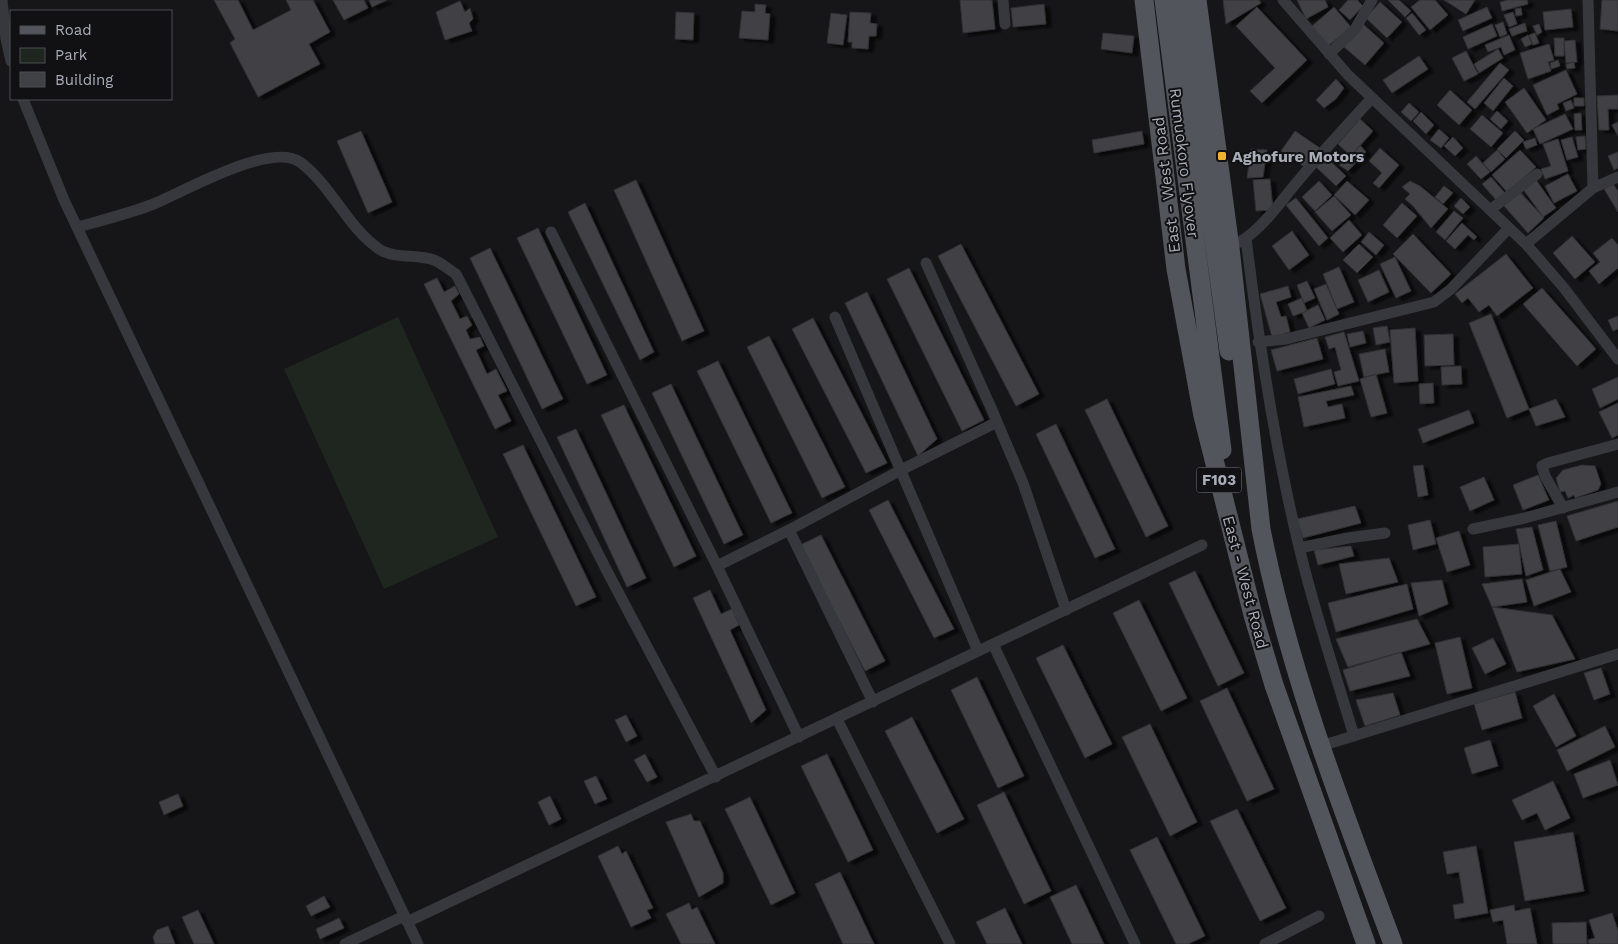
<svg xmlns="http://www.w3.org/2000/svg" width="1618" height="944" viewBox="0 0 1618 944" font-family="'Work Sans',sans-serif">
	<defs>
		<filter id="shadow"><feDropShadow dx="5.5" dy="3" stdDeviation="1" flood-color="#0009"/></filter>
	</defs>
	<rect width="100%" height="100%" fill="#161618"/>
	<!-- green -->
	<path fill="#1e261f" d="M398,317L498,537L384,589L284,369Z"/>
	<!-- building -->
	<path fill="#404145" stroke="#303034" filter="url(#shadow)" d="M214,0H238L253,30L291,10L286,0H313L330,32L309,44L320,64L258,97L230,43L235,39Z
		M333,0H364L368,8L344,20Z
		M369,0H387L372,7Z
		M960,0H992L995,29L963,33Z
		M1223,0H1259L1261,3L1226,24Z
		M1297,0H1325L1328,7L1306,19Z
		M1348,0H1357L1363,6L1350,20L1339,10Z
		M1388,0H1399L1411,11L1405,17Z
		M1420,0H1435L1448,15L1430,30L1411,7Z
		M1444,0H1475L1466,14Z
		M1508,0H1527L1528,4L1502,11L1500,2Z
		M1602,0H1618V31L1600,29Z
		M460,1L465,12L470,8L473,19L469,23L472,31L445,40L436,12Z
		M1380,2L1402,22L1387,38L1366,18Z
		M755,4L766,5L765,13L770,14L768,40L739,38L742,11L755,12Z
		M1044,4L1046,24L1013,27L1011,8Z
		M1257,7L1307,60L1262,103L1250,91L1275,68L1236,26Z
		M1334,7L1351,27L1328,46L1311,27Z
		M1487,7L1492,18L1463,31L1458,20Z
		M1521,8L1522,15L1516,16L1515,9Z
		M1571,9L1573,27L1545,30L1543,12Z
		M676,12L694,13L693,40L675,39Z
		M850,12L871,13L870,23L877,24L876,36H869L868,49L852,48V42H848Z
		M1513,12L1517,24L1509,27L1504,15Z
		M831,13L847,15L843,45L827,43Z
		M1412,13L1426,30L1419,35L1406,18Z
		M1503,22L1507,34L1500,37L1495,25Z
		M1525,23L1527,31L1512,36L1509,29Z
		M1363,24L1384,43L1365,65L1344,47Z
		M1492,24L1497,36L1468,49L1463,37Z
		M1539,24L1542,32L1537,35L1533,26Z
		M1103,33L1134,36L1132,53L1101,49Z
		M1535,33L1539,43L1533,45L1529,35Z
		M1509,35L1515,50L1504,55L1501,47L1488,52L1485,45Z
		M1528,35L1532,44L1525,47L1521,39Z
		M1554,38H1564V56H1555Z
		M1575,40L1577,62L1566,63L1564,41Z
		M1549,44L1554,60L1548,62L1551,71L1528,79L1520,53Z
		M1498,49L1503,58L1479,73L1474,64Z
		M1466,51L1478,74L1464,81L1452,58Z
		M1419,56L1428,69L1392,93L1383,80Z
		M1558,60L1560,66L1551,69L1550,63Z
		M1574,62L1575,68L1567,69L1566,64Z
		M1500,63L1509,70L1475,109L1467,102Z
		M1566,70L1577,94L1557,104L1559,109L1547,115L1533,85Z
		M1504,78L1513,86L1493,111L1484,103Z
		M1336,79L1344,88L1336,99L1324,108L1316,100Z
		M1524,88L1546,120L1527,133L1505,102Z
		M1450,90L1472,110L1459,125L1437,105Z
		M1618,95V109H1608L1609,130H1599L1597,96Z
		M1574,98H1584V106H1574Z
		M1571,100L1574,108L1566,111L1563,103Z
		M1409,103L1419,112L1411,121L1401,112Z
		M1497,111L1508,121L1501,129L1490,119Z
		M1421,112L1434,125L1426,134L1413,121Z
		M1581,113L1582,130H1575L1574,114Z
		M1565,114L1573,129L1540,144L1533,129Z
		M1482,115L1503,133L1491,147L1470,129Z
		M1360,119L1373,131L1351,156L1338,144Z
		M1618,122V136L1612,125Z
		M1439,129L1449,138L1441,148L1430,140Z
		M361,131L392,202L368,213L337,141Z
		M1142,131L1144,144L1094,153L1092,140Z
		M1295,131L1320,148L1306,168L1281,151Z
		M1515,131L1524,140L1506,158L1497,149Z
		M1585,136L1586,149L1578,150L1576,137Z
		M1453,137L1463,148L1455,156L1444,146Z
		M1572,137L1578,157L1567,160L1561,140Z
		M1535,138L1537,145L1526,149L1523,142Z
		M1558,139L1568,171L1545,179L1541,169L1551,166L1543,144Z
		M1360,145L1366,152L1348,171L1339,165L1351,156Z
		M1380,148L1399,165L1379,188L1373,183L1382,173L1369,161Z
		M1251,149L1267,150L1263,177L1247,178Z
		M1497,150L1505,159L1491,172L1483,163Z
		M1520,150L1536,167L1507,192L1492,175Z
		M1618,152V168L1614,170L1608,156Z
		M1325,156L1346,176L1336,186L1315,166Z
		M1476,156L1490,172L1481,179L1467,164Z
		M1568,174L1577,191L1554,203L1545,186Z
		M1491,177L1505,193L1497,201L1482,184Z
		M1270,179L1273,210L1256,211L1253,180Z
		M636,180L704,331L682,341L614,190Z
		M1536,180L1556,208L1543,217L1523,189Z
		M1319,181L1332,195L1315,211L1302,197Z
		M1347,181L1369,200L1355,215L1334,195Z
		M1410,181L1420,186L1448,209L1431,228L1413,206L1405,199L1410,194L1402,187Z
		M1613,184L1618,191V212L1604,189Z
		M1444,186L1453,193L1443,204L1435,197Z
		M1520,192L1544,218L1528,233L1504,206Z
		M1334,196L1351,215L1332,231L1315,212Z
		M1296,198L1328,238L1319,246L1286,205Z
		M1461,198L1470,207L1463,214L1454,206Z
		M585,203L654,352L640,360L568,212Z
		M1402,203L1417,216L1397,238L1383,225Z
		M1454,211L1463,218L1445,240L1436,232Z
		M1349,220L1362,235L1343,252L1330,238Z
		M1462,223L1477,237L1474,240L1468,235L1455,249L1446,241Z
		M538,228L607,375L587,384L517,238Z
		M1292,231L1309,255L1289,270L1272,246Z
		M1369,232L1384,245L1376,255L1361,242Z
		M1413,234L1451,274L1431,293L1393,254Z
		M1572,236L1595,262L1575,279L1553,253Z
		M1612,238L1618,245V268L1599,284L1589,271L1600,262L1593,253Z
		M961,244L1039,394L1016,406L938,256Z
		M1359,244L1373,257L1357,273L1343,260Z
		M490,248L563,399L542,409L470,258Z
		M1506,254L1533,288L1497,316L1489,305L1479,312L1468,298L1462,303L1455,294Z
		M1395,257L1411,291L1396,298L1380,264Z
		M1339,267L1354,302L1337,309L1323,274Z
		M909,268L984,420L962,431L887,279Z
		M1379,270L1389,292L1368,302L1358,280Z
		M437,278L444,292L455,286L459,294L451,301L460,319L467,316L472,325L466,330L470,339L480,337L484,346L476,350L487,374L496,369L507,391L498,395L511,421L495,429L424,284Z
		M1307,281L1315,298L1304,303L1297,285Z
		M1326,284L1339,314L1327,320L1314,289Z
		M1288,286L1291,297L1276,302L1281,317L1286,316L1290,332L1272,337L1260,294Z
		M1542,288L1596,349L1577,366L1523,304Z
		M867,292L937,439L918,456L845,303Z
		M1302,298L1307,311L1293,316L1288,304Z
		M1318,305L1325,320L1309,328L1302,313Z
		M1491,314L1529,409L1507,418L1469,323Z
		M1618,316V329L1613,331L1608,320Z
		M813,318L887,463L866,473L792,329Z
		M1387,326L1390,342L1376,345L1373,328Z
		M1415,328L1418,381L1394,383L1390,330Z
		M1363,331L1366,343L1350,347L1347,334Z
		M1344,332L1359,381L1338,386L1334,372L1341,370L1335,347L1329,349L1325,337Z
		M1453,334L1454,365L1425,366L1424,335Z
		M769,336L845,487L822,498L747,347Z
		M1317,338L1323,359L1277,371L1271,350Z
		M1385,349L1389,372L1364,377L1359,354Z
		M718,361L792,513L771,523L697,371Z
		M1461,366L1462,384L1442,385L1441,367Z
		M1331,369L1335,384L1298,394L1294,379Z
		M1376,374L1387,413L1371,417L1360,379Z
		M1618,377V399L1600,408L1592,389Z
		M1433,383L1434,403L1420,404L1419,384Z
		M671,384L743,535L724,544L652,393Z
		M1351,386L1354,395L1326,401L1328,407L1342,404L1345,418L1304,427L1298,397Z
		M1107,399L1168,526L1146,537L1085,410Z
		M1556,399L1565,417L1536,426L1529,409Z
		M1618,403V435L1612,438L1599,412Z
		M624,405L696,556L674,567L601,415Z
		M1469,410L1474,423L1423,443L1418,429Z
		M1056,424L1115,549L1095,558L1036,434Z
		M576,429L646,578L627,587L557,437Z
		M523,445L596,597L576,606L503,454Z
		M1423,465L1428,495L1418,497L1413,466Z
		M1582,465L1595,466L1601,484L1598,490L1575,498L1574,495L1568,498L1565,491L1560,492L1556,478L1563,470Z
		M1538,475L1549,500L1523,510L1513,485Z
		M1484,477L1494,500L1470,511L1460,487Z
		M888,500L954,629L934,638L869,510Z
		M1618,501V527L1576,541L1567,516Z
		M1355,506L1361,523L1303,538L1297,519Z
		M1430,520L1436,544L1413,550L1408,525Z
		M1556,521L1567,567L1550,571L1538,525Z
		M1532,527L1543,570L1526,576L1516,529Z
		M1459,531L1470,565L1447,572L1436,538Z
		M821,535L885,661L865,671L800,545Z
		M1519,544L1522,574L1485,577L1483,547Z
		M1351,546L1354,556L1318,565L1314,550Z
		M1389,558L1398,582L1346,594L1339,564Z
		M1560,569L1571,592L1534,606L1526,580Z
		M1195,571L1244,673L1218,686L1169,583Z
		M1522,579L1527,602L1492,607L1482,584Z
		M1442,580L1448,604L1419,616L1411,583Z
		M1407,584L1413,609L1336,632L1328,603Z
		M710,590L721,614L732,609L739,625L730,630L766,710L751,723L693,598Z
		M1139,600L1187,698L1161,711L1113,613Z
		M1492,607L1552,615L1575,659L1517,672Z
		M1417,619L1430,644L1348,667L1336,639Z
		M1460,637L1472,688L1447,694L1435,643Z
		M1493,638L1506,664L1485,674L1472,648Z
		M1063,645L1112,744L1085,758L1036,658Z
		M1401,652L1410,676L1350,691L1343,670Z
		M1601,668L1610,694L1594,700L1584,673Z
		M977,677L1024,776L998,788L951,690Z
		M1227,688L1274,789L1247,801L1200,701Z
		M1515,692L1522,718L1482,730L1474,704Z
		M1393,693L1400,715L1365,726L1356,700Z
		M1554,694L1576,736L1556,747L1533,706Z
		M626,715L637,736L626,742L615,720Z
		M912,717L964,819L937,833L885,731Z
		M1150,724L1197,822L1170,836L1122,737Z
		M1605,726L1615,747L1567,771L1557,750Z
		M1490,740L1498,766L1472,774L1464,748Z
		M645,754L657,777L647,782L634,760Z
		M827,754L873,850L848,862L801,766Z
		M1610,760L1618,785L1583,798L1574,774Z
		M596,776L607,799L595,804L584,781Z
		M1553,781L1570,818L1545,830L1537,813L1522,820L1512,800Z
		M1004,792L1051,891L1024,904L977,805Z
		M178,794L183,806L164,815L159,802Z
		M550,796L561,819L549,825L538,802Z
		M750,797L795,893L771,905L725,809Z
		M1237,809L1286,908L1260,921L1210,821Z
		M691,814L694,821H700L723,873V883L699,897L666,822Z
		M1573,832L1584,891L1525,901L1514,842Z
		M1157,837L1205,936L1188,944H1176L1130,850Z
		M618,846L622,854L626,851L653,908L647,910L651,918L631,927L598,856Z
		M1476,846L1488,913L1455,919L1453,905L1464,903L1459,872L1447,874L1443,852Z
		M840,872L874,944H843L815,884Z
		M1076,885L1104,944H1072L1050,897Z
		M324,896L330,907L311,916L306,906Z
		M689,903L692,910L697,907L715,944H681L666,914Z
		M1514,905L1515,911L1530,908L1537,944H1507L1503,920L1493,922L1490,910Z
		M1005,908L1022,944H987L976,922Z
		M198,910L214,944H194L182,917Z
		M1612,913L1618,931V944H1589L1588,940L1595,938L1589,920Z
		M339,918L344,928L320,939L316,929Z
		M1586,922L1587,944H1553L1552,923Z
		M168,926L175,944H155L153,937L157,930Z"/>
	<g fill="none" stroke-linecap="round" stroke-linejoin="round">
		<!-- minor -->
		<path stroke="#37383d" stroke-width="11" d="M2,0L6,39L11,61
			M1003,0L1005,24
			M1283,0L1348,75L1526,244L1564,288L1618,359
			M1588,0L1593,188
			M1329,54L1355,29L1372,0
			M23,99L64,200L418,944
			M1490,210L1537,174
			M78,227C103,220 127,214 151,205C182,193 270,141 300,162C332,186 347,227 379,249C394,259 417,254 434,260C442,263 449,270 456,274L608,573L716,777
			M551,232L717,566L799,737
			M1246,238C1259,345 1275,450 1301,555C1316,616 1336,676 1354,736
			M1240,242C1264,227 1280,202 1298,181C1322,152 1347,125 1372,98
			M1526,244L1593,188L1618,177
			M926,263L992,410L1023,483L1066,610
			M835,317L978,651
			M1258,342L1286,339L1434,302L1451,289L1509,228
			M1563,508L1545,476L1542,466L1548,463L1618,444
			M1473,529L1525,518L1618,492
			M789,530L901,470L997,422
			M1299,548L1348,538L1385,533
			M717,566L789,530L873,702
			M993,644L1135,944
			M837,719L950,944
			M1321,746L1618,654
			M407,922L1202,545
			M345,944L404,916
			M1265,944L1319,916"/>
		<!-- primary -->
		<path stroke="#53555c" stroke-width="19" d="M1144,0L1176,269L1203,416L1253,615L1274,685L1366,944
			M1164,0L1222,450
			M1182,0L1229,351
			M1197,0L1230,248L1261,529C1289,672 1342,808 1393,944"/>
	</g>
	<!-- markers -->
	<rect fill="#f2b134" stroke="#111113" stroke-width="2" x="1217" y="151" width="10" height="10" rx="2.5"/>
	<g text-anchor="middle" stroke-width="4" stroke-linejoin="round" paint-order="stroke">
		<!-- shield labels -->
		<rect fill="#111113" stroke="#7b7e86" stroke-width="1" x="1196.5" y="467.5" width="45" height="25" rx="4"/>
		<g font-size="15" font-weight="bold" fill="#a8adb8">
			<text x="1219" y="485">F103</text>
		</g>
		<!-- poi labels -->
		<g font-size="16" font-weight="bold" fill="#a8adb8" stroke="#111113" text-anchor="start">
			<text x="1232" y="162">Aghofure Motors</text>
		</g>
		<!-- street labels -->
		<g font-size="16" fill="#a8adb8" stroke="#111113">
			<text transform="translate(1185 163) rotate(83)" y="6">Rumuokoro Flyover</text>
			<text transform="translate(1166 185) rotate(-97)" y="6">East - West Road</text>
			<text transform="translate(1246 582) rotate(75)" y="6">East - West Road</text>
		</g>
	</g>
	<!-- legend -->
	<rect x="10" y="10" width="162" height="90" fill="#111113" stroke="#4d4f55"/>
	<rect x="20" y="26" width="25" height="8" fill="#53555c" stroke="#4d4f55"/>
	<text x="55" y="35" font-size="15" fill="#a8adb8">Road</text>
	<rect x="20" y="48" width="25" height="15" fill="#1e261f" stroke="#4d4f55"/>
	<text x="55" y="60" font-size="15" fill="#a8adb8">Park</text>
	<rect x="20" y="72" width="25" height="15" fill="#404145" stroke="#4d4f55"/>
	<text x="55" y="85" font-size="15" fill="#a8adb8">Building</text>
</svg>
